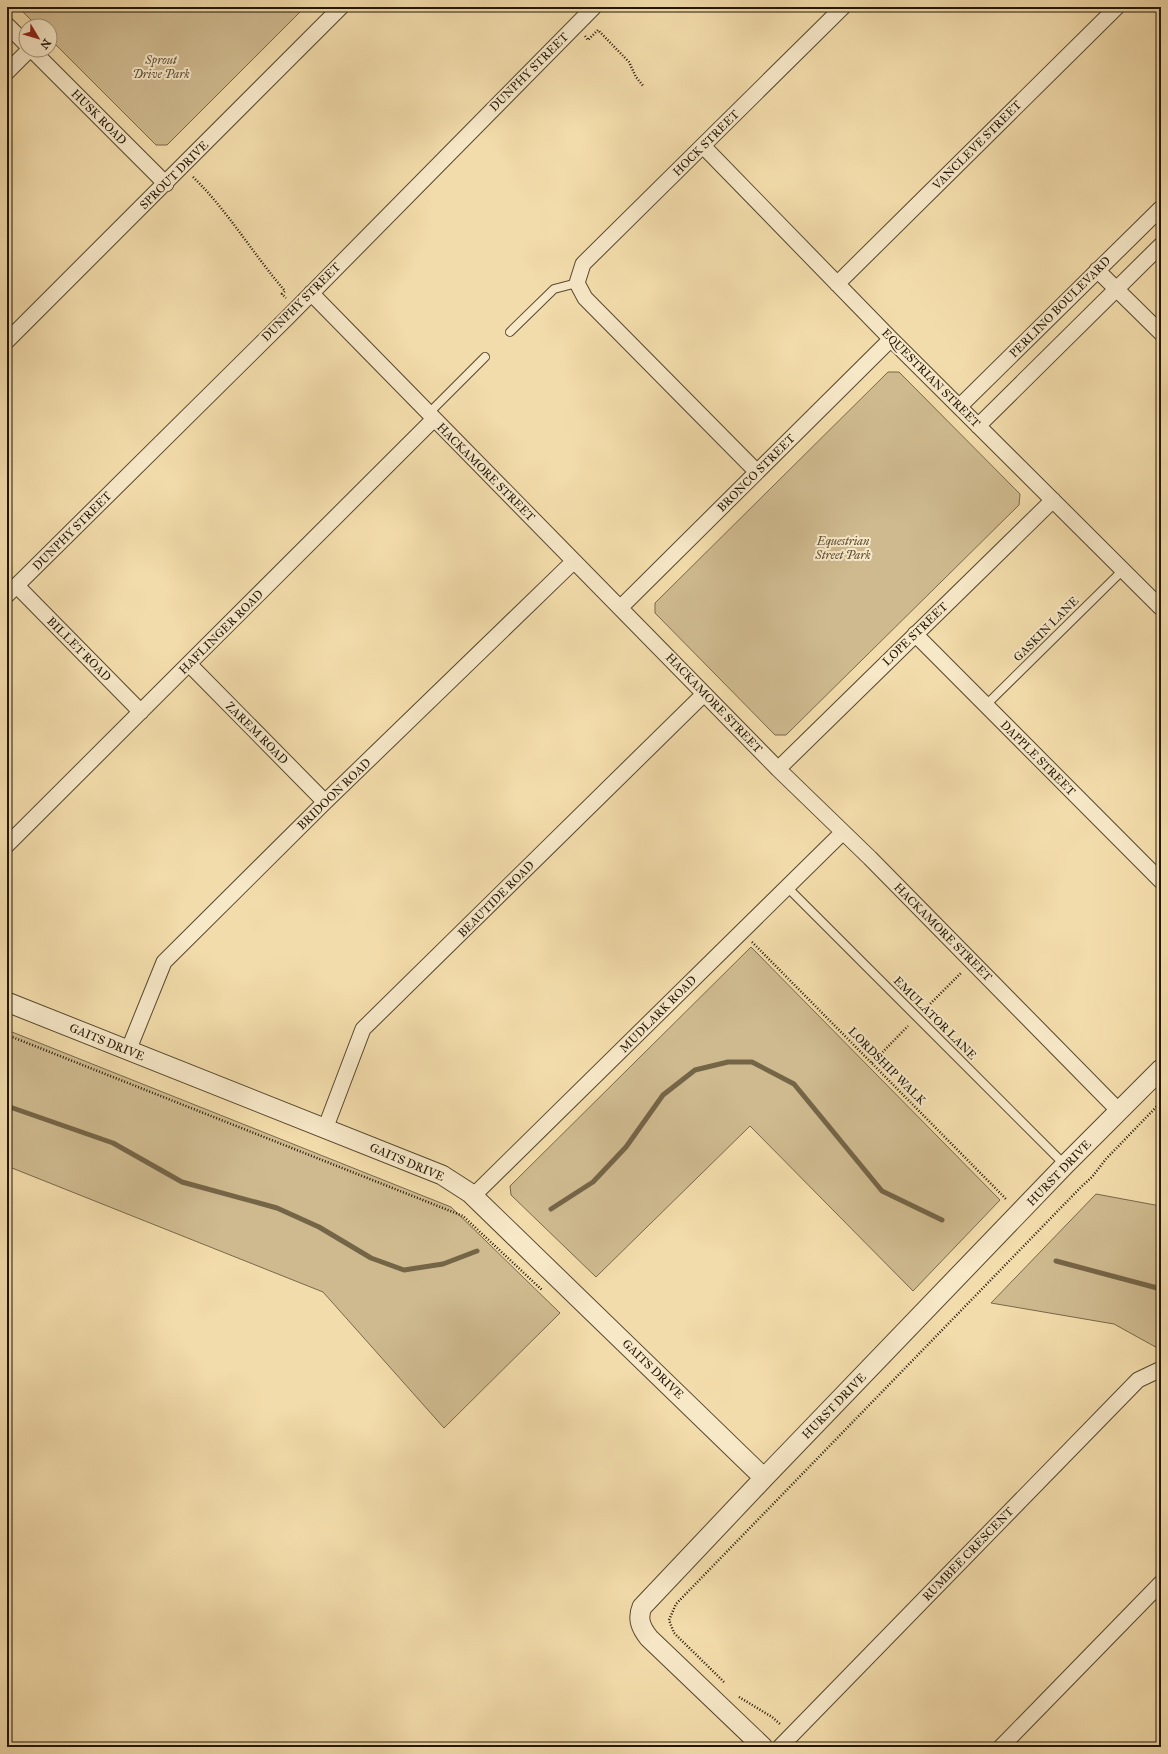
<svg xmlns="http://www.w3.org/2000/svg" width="1168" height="1754" viewBox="0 0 1168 1754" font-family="'IM FELL Great Primer',serif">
	<rect width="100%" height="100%" fill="#f3dcab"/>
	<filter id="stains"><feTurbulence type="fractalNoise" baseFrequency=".005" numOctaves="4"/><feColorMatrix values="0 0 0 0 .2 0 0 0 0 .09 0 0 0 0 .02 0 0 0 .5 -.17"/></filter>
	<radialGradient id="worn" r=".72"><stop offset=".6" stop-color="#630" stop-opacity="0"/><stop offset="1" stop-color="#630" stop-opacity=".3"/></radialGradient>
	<!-- green -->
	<path fill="#cfba8f" stroke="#78684a" d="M18,7H305L167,145H156L50,39V26H37Z
		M888,372H899L1020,494L1019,505L786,735H775L655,613V603Z
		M751,947L1000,1200L913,1291L750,1126L596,1277L511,1195L510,1186Z
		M7,1030L451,1207L560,1313L444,1428L323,1292L7,1166Z
		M1096,1194L1155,1205L1161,1207V1350L1114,1324L991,1303Z"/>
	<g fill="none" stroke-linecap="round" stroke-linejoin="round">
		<!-- stream -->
		<path stroke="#756547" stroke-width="5" d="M7,1106L113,1143L182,1182L277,1208L319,1227L371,1258L404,1270L443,1264L477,1251
			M551,1209L593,1182L626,1147L663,1095L695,1070L728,1062H752L794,1084L882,1191L942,1220
			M1056,1261L1161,1289"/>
		<!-- service casing -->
		<g stroke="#56482f" stroke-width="10">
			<path id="service" d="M510,332L554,289L577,283
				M428,414L485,357
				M986,705L1123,570
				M787,887L1065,1165"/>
		</g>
		<!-- minor casing -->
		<g stroke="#56482f" stroke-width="17">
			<path id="minor" d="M7,25L26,44
				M32,50L166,184
				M7,72L29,50
				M703,146L891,339L1161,608
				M1097,270L1161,333
				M837,284L1117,7
				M311,293L778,769L870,858L1119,1111
				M7,341L341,7
				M960,406L1161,208
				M978,426L1161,245
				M757,472L585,298L577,283L583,264L843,7
				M17,586L141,712
				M7,595L289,316L594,7
				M620,608L891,339
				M915,634L1161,881
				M189,664L325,802
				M778,769L1053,500
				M7,845L434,419
				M128,1051L164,962L325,802L574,561
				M325,1129L363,1029L704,694
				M473,1196L843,832
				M780,1747L1138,1380L1159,1370L1161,1371
				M1001,1747L1161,1583"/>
		</g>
		<!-- tertiary casing -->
		<g stroke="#56482f" stroke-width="21">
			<path id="tertiary" d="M7,1002L442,1175L470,1193L764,1478
				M763,1747L649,1638C641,1628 637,1619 642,1607L764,1478L1065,1165L1161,1069"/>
		</g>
		<!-- path -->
		<path stroke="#221606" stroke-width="2.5" stroke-dasharray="1 2" stroke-linecap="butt" d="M585,36L588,40L598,30L629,62L636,77L644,87
			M193,177C228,211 253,254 285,291L282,294L286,298
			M752,942L1007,1200
			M926,1008L962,972
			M7,1035L463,1216L542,1290
			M872,1063L908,1026
			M724,1682L674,1633L669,1620L676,1604L1081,1187L1092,1177L1106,1159L1161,1102
			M739,1697L772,1717L781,1725"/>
		<!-- service -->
		<use href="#service" stroke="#f7e8c8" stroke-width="8"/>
		<!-- minor -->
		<use href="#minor" stroke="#f7e8c8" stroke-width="15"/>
		<!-- tertiary -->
		<use href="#tertiary" stroke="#f7e8c8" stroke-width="19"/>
	</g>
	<g text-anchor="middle" stroke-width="4" stroke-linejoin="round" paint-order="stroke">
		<!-- park labels -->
		<g font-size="12" font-style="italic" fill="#5f4f36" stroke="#f7e8c8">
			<text x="161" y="64">Sprout<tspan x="161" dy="14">Drive Park</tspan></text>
			<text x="843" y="545">Equestrian<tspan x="843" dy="14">Street Park</tspan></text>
		</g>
		<!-- street labels -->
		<g font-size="12" fill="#221606" stroke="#f7e8c8">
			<text transform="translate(529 72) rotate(-45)" y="4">DUNPHY STREET</text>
			<text transform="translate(99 117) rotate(45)" y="4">HUSK ROAD</text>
			<text transform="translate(706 143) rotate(-45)" y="4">HOCK STREET</text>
			<text transform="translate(977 145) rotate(-45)" y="4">VANCLEVE STREET</text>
			<text transform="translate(174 175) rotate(-45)" y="4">SPROUT DRIVE</text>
			<text transform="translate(301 302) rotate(-45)" y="4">DUNPHY STREET</text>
			<text transform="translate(1060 307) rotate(-45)" y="4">PERLINO BOULEVARD</text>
			<text transform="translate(931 378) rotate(45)" y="4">EQUESTRIAN STREET</text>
			<text transform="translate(486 472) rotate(45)" y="4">HACKAMORE STREET</text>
			<text transform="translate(756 473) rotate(-45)" y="4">BRONCO STREET</text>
			<text transform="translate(72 531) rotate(-45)" y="4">DUNPHY STREET</text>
			<text transform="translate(1046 629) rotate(-45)" y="4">GASKIN LANE</text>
			<text transform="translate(221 632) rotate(-45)" y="4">HAFLINGER ROAD</text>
			<text transform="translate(915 634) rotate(-44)" y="4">LOPE STREET</text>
			<text transform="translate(79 649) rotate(45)" y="4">BILLET ROAD</text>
			<text transform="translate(714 703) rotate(46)" y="4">HACKAMORE STREET</text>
			<text transform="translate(257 733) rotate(45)" y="4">ZAREM ROAD</text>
			<text transform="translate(1038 758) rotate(45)" y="4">DAPPLE STREET</text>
			<text transform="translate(334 794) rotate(-44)" y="4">BRIDOON ROAD</text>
			<text transform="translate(496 899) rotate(-45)" y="4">BEAUTIDE ROAD</text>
			<text transform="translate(943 932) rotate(45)" y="4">HACKAMORE STREET</text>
			<text transform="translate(658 1014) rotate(-45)" y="4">MUDLARK ROAD</text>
			<text transform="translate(935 1018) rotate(45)" y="4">EMULATOR LANE</text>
			<text transform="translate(107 1042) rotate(22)" y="4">GAITS DRIVE</text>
			<text transform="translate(887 1066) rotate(45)" y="4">LORDSHIP WALK</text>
			<text transform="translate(407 1162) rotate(23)" y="4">GAITS DRIVE</text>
			<text transform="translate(1059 1173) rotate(-46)" y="4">HURST DRIVE</text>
			<text transform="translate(653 1369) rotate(44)" y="4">GAITS DRIVE</text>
			<text transform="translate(834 1406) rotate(-46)" y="4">HURST DRIVE</text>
			<text transform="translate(968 1554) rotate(-46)" y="4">RUMBEE CRESCENT</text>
		</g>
	</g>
	<!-- margin -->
	<rect width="1168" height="1754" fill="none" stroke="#f3dcab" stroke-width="24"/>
	<rect x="8" y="8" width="1152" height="1738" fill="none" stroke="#221606" stroke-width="2"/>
	<rect x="12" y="12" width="1144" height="1730" fill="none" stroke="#221606"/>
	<!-- north arrow -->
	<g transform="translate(38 38) rotate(128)"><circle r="19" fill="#f7e8c8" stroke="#a2947a"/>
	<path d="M0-3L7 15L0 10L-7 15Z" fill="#8f2418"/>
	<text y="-6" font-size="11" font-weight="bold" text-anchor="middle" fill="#221606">N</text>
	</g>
	<rect width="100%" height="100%" filter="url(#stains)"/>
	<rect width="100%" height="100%" fill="url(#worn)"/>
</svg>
